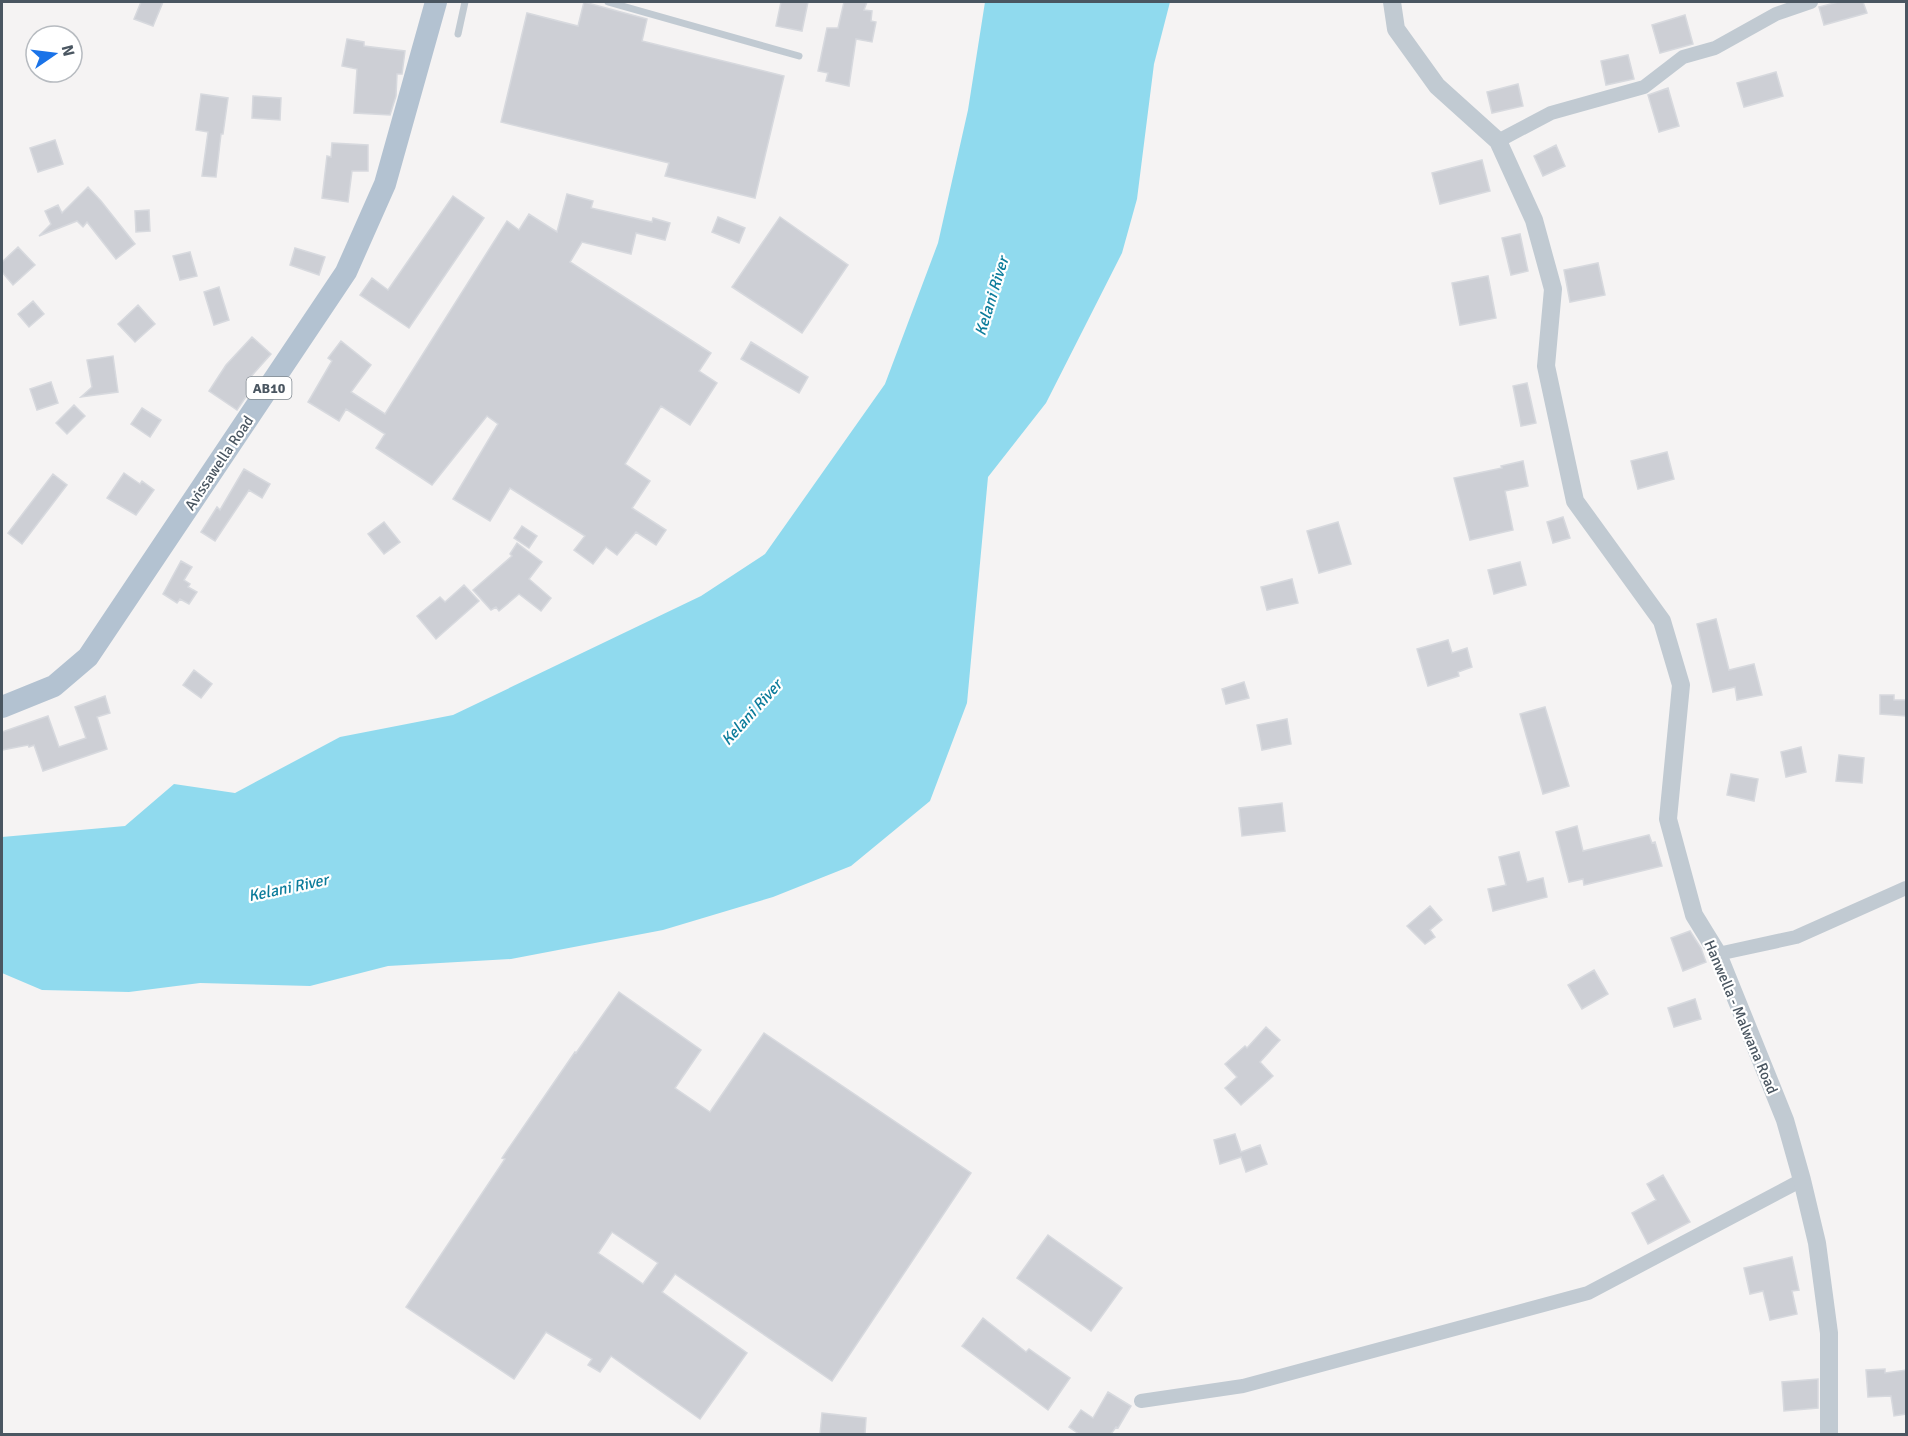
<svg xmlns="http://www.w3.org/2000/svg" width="1908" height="1436" viewBox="0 0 1908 1436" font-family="Signika,sans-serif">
	<rect width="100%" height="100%" fill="#f5f3f3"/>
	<!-- water -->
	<path fill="#90daee" d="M985,2H1170L1154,64L1137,199L1122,253L1046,403L988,477L967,703L930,801L851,866L773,897L663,930L511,959L388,966L310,986L200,983L129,992L42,990L2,973V837L125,826L174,784L235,793L340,737L453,715L701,596L765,554L885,384L938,243L968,110Z"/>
	<!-- building -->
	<path fill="#cdcfd5" stroke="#d7d9de" stroke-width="1.5" fill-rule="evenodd" d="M141,2H163L153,26L134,19Z
		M584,2L647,19L642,41L784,76L755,198L665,176L669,163L501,122L527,13L578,26Z
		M781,2H808L802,31L776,26Z
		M844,2H867L864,10L872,11L871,21L876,22L872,42L856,39L849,86L826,81L828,73L818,71L827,28H838Z
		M1838,2H1863L1867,13L1824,25L1819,7Z
		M1685,15L1693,44L1660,53L1652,25Z
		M347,39L364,42V46L405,51L402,74H397L396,96L390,115L354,113L357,69L342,66Z
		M1628,55L1634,79L1606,85L1601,61Z
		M1776,72L1783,96L1744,107L1737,83Z
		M1518,84L1523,106L1492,113L1487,92Z
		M1668,88L1679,126L1659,132L1648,95Z
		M201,94L228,98L223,134H221L216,177L202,176L208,132L196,130Z
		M253,96L281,98L280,120L252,118Z
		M55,140L63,164L38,172L30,148Z
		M332,143L368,145V171H352L348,202L322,198L327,156L331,157Z
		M1556,145L1565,166L1543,176L1534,156Z
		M1482,160L1490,191L1440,204L1432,173Z
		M88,187L101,201L135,244L116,259L87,222L83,227L77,221L39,236L51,224L45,211L58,205L62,213Z
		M567,194L593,201L591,208L652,222L653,218L670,223L665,240L636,233L631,254L582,242L570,262L711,353L699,371L717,383L690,425L661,406L625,464L650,481L632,508L666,530L656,545L636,532L617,555L606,547L593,564L574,550L585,536L510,488L490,521L453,499L498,424L487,416L432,485L376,448L385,434L346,409L339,421L308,402L332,361L328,358L341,341L371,365L351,392L385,414L507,221L519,230L529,214L557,232Z
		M453,196L484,218L409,328L360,295L372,278L388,290Z
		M149,210L150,231L136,232L135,211Z
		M718,217L745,228L739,243L712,232Z
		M780,217L848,265L802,333L732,287Z
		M1520,234L1528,271L1511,275L1502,238Z
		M18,247L35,265L13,285L2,272V262Z
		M295,248L325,257L319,275L290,265Z
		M190,252L197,276L180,280L173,256Z
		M1598,263L1605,295L1570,302L1564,270Z
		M1488,276L1496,318L1460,325L1452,283Z
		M219,287L229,320L214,325L204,292Z
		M33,301L44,314L29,327L18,314Z
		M138,305L155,324L135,342L118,324Z
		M252,337L271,354L248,380L254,385L237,410L209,391L226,365Z
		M751,342L808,377L799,393L741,359Z
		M113,356L118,392L81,397L92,387L87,360Z
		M51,382L58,403L37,410L30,389Z
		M1527,383L1536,423L1521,426L1513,386Z
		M74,405L85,416L67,434L56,423Z
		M142,408L161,420L150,437L131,424Z
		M1667,452L1674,479L1638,489L1631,461Z
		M1523,461L1528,486L1505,491L1513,530L1470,540L1454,478L1502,468L1501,466Z
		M244,469L270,484L262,498L249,490L215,541L201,532L217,507L220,510Z
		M124,473L140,484L142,481L154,490L136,515L107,498Z
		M53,474L67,485L22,544L8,533Z
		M1563,517L1570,538L1553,543L1547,522Z
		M384,522L400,542L384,554L368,534Z
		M1338,522L1351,564L1319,573L1307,531Z
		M522,526L537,536L529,548L514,538Z
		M517,543L542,562L529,579L551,598L541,611L519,594L499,611L496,607L491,610L473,590L512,556L510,554Z
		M181,561L192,567L184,580L190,584L188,587L197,592L189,604L180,599L177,603L163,594Z
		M1520,562L1526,585L1494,594L1488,570Z
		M1292,579L1298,603L1267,610L1261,587Z
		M464,585L479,601L436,639L417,616L440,597L445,602Z
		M1716,619L1729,670L1754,664L1762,695L1737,700L1735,687L1713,692L1697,624Z
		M1448,640L1452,653L1467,648L1472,667L1458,672L1459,676L1428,686L1417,649Z
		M194,670L212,684L201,698L183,685Z
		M1244,682L1249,698L1226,704L1222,689Z
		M1880,695H1894V700H1906V716L1880,714Z
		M105,696L110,713L97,717L107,749L43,771L34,745L29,747L28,745L2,750V732L48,716L59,747L86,738L75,707Z
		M1545,707L1569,786L1543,794L1520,714Z
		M1287,719L1291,744L1262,750L1257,725Z
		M1801,747L1806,772L1786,777L1781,752Z
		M1839,755L1864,758L1862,783L1836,781Z
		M1731,774L1758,779L1754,801L1727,795Z
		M1282,803L1285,831L1242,836L1239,808Z
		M1577,826L1583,851L1649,835L1652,843L1655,842L1662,866L1584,885L1583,879L1569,882L1556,832Z
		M1519,852L1527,882L1543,878L1547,897L1493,911L1488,889L1506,885L1499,857Z
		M1430,906L1442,920L1430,930L1435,937L1425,944L1407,926Z
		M1690,931L1701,948L1706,962L1683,971L1671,938Z
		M1594,970L1608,994L1582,1009L1568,985Z
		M619,992L701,1050L675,1088L710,1112L764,1033L971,1173L832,1381L675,1274L662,1292L747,1353L700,1419L611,1356L600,1372L588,1365L592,1359L546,1332L514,1379L406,1307L505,1159L502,1158L575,1052L576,1053ZM612,1232L658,1263L643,1284L598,1253Z
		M1695,999L1701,1019L1674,1027L1668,1008Z
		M1266,1027L1280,1040L1260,1062L1273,1076L1241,1105L1225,1088L1237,1077L1225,1064L1245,1046L1247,1048Z
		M1235,1134L1241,1152L1260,1145L1267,1164L1246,1172L1241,1157L1220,1164L1214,1140Z
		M1663,1175L1690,1222L1648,1244L1632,1213L1656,1200L1647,1184Z
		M1048,1235L1122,1288L1091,1331L1017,1278Z
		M1792,1257L1799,1290L1792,1291L1797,1314L1770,1320L1763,1291L1750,1294L1744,1268Z
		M983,1318L1026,1352L1029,1349L1070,1378L1048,1410L962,1346Z
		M1885,1369V1373L1906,1370V1414L1894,1416L1891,1396L1868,1397L1866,1370Z
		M1818,1379V1408L1784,1411L1782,1382Z
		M1108,1392L1131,1406L1118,1428L1116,1427L1111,1434H1079L1069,1427L1081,1410L1093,1418Z
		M822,1413L866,1418L865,1434H820Z"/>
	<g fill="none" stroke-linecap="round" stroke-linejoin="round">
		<!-- service -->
		<path stroke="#c1cad2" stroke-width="7" d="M608,2L799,56
			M458,34L465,2"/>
		<!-- minor -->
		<path stroke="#c1cad2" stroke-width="14" d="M1498,141L1551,113L1644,87L1683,57L1715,48L1776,14L1811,2
			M1718,954L1796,937L1906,888
			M1141,1401L1243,1386L1588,1293L1802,1180"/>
		<!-- tertiary -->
		<path stroke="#c1cad2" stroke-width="18" d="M1392,2L1396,29L1437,86L1498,141L1534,220L1553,289L1546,366L1575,501L1662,621L1681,685L1668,819L1694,915L1718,954L1785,1120L1802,1180L1817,1243L1829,1333V1434"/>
		<!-- primary -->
		<path stroke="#b3c2d1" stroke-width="22" d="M2,707L54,686L88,657L346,272L385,184L436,2"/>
	</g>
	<g text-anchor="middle" stroke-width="4.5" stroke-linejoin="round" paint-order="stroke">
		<!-- shield labels -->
		<rect fill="#fff" stroke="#808990" stroke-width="1.5" x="246.5" y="377" width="45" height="22" rx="4.5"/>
		<g font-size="14" font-weight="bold" fill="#4a5661">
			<text x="269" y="393">AB10</text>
		</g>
		<!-- street labels -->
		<g font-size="15" fill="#4a5661" stroke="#fff">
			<text transform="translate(219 463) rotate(-56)" y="5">Avissawella Road</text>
			<text transform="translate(1741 1017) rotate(67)" y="5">Hanwella - Malwana Road</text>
		</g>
		<!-- water labels -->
		<g font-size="16" font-style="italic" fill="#0c7c9b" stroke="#fff">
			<text transform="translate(991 296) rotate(-73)" y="6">Kelani River</text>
			<text transform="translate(751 712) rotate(-48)" y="6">Kelani River</text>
			<text transform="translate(288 887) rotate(-12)" y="6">Kelani River</text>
		</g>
	</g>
	<!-- border -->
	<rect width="1908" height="1436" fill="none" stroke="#4a5661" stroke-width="6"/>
	<!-- north arrow -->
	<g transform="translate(54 54) rotate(76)"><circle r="28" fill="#ffffff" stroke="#b7bbc0" stroke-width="1.5"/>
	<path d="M0-4.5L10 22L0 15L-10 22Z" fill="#1a73e8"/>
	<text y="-9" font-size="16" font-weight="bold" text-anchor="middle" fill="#4a5661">N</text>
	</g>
</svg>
